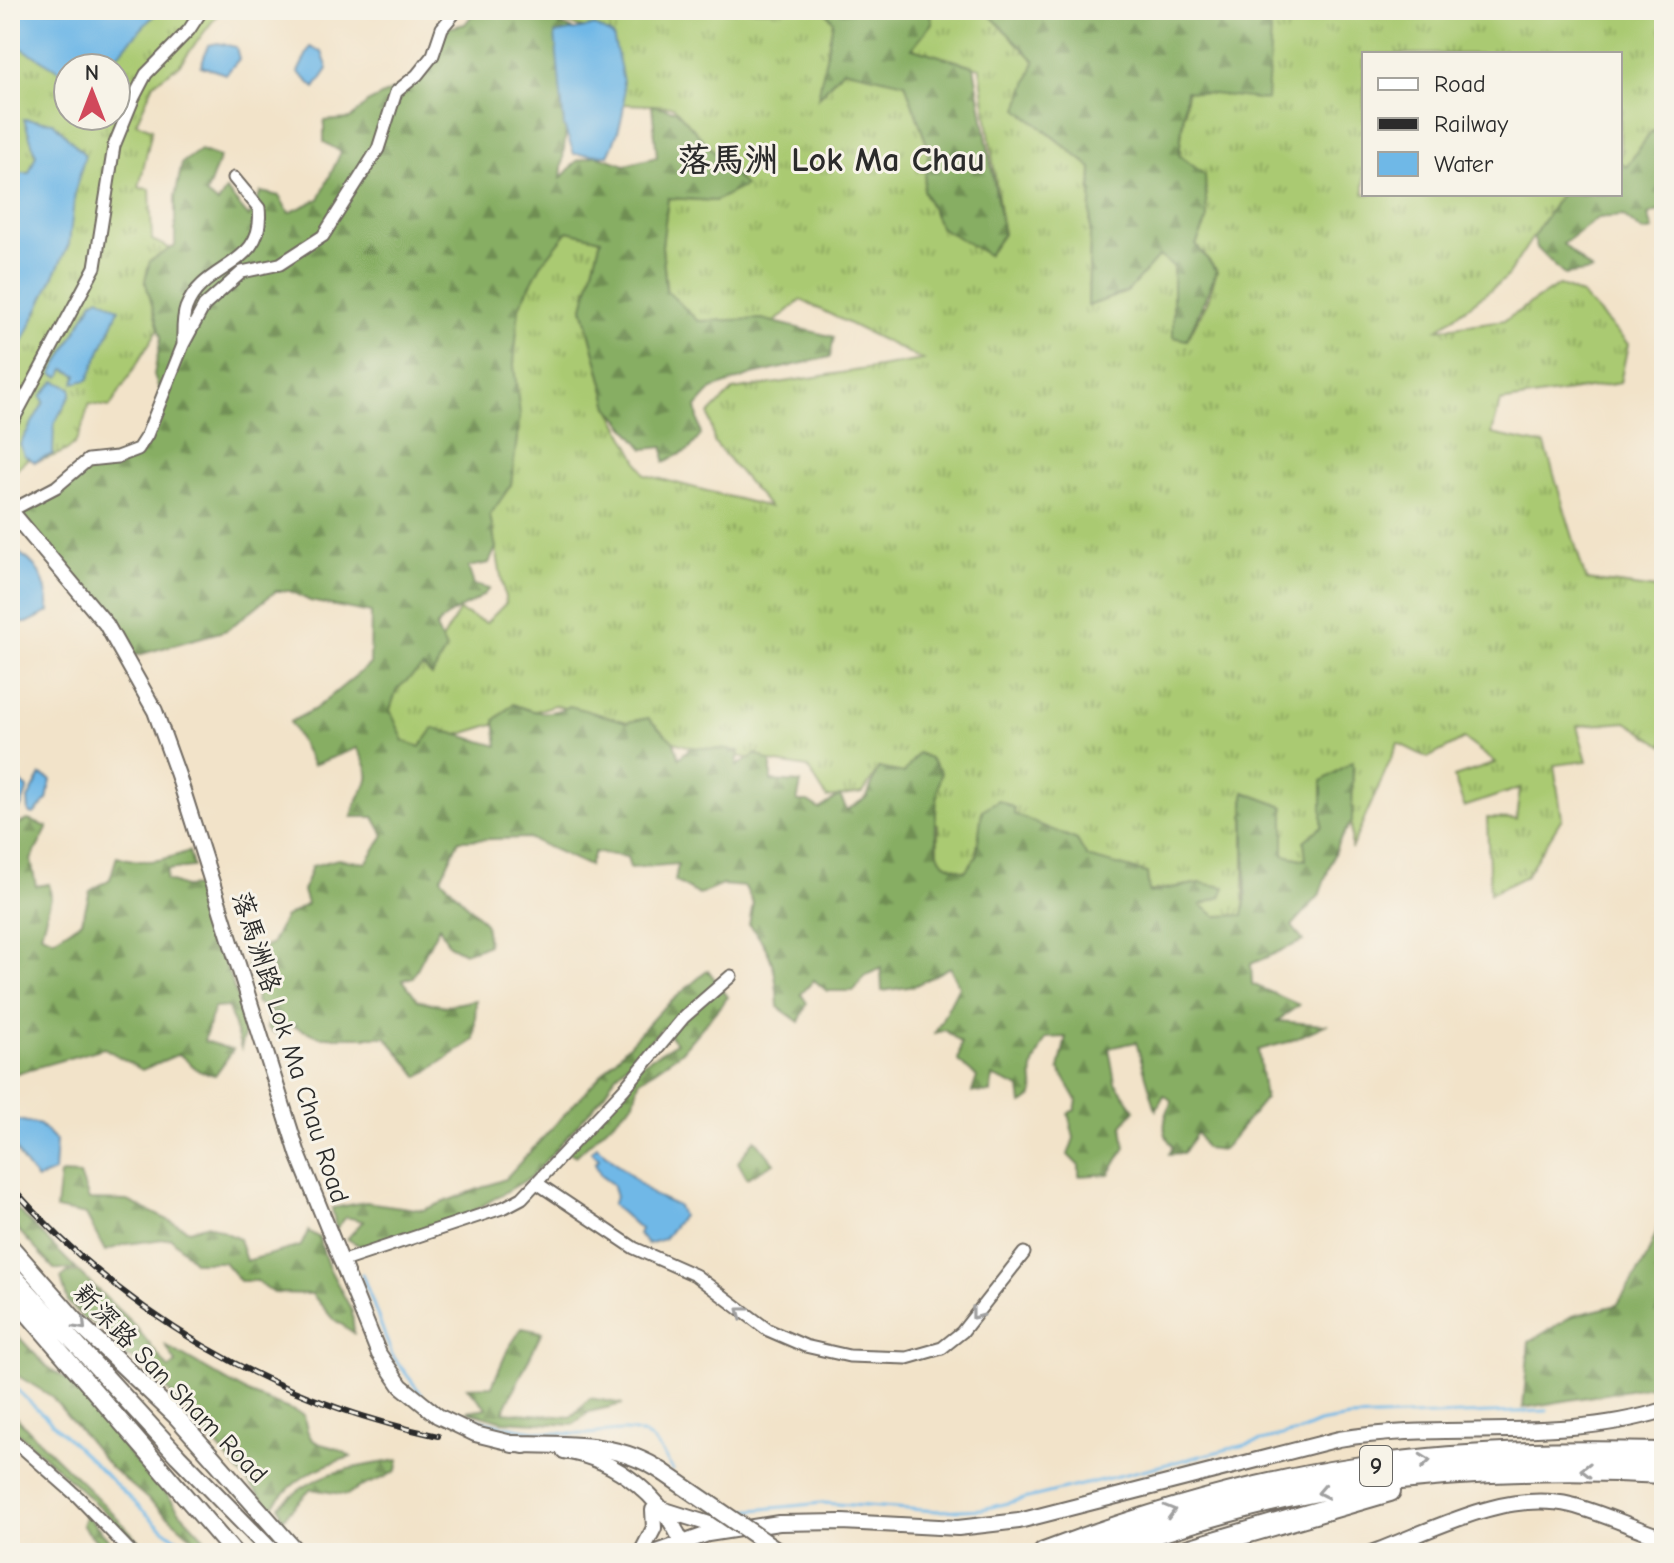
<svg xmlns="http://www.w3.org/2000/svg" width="1674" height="1563" viewBox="0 0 1674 1563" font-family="'Comic Neue','LXGW WenKai TC',sans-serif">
	<defs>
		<pattern id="grass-tufts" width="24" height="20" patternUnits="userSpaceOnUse" patternTransform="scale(2)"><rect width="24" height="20" fill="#aaca72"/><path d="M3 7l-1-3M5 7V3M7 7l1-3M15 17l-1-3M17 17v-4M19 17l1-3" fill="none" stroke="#8ba45e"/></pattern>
		<pattern id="forest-firs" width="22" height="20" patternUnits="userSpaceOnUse" patternTransform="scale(2)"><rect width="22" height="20" fill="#87ae64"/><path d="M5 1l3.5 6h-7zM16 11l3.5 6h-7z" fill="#6f8e53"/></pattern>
	</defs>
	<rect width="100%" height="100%" fill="#f7f3e8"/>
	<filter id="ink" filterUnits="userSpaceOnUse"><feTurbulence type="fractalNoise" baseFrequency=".0125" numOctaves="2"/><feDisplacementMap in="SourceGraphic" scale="16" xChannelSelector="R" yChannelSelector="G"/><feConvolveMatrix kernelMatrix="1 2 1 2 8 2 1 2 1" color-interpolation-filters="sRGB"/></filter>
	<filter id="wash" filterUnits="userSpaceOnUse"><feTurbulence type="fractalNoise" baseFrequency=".006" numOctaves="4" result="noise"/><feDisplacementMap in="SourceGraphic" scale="32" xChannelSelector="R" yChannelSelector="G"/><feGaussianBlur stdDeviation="1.8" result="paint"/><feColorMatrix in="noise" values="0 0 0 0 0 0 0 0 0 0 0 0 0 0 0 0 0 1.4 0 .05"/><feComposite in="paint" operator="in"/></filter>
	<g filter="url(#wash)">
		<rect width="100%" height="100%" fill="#f2e3c9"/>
		<!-- grass -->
		<path fill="url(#grass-tufts)" stroke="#6a7a4e" stroke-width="2" fill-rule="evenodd" d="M10,10H221L179,65L154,83L136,123L152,129L139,188L150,189L152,240L174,250L145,280L159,328L110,407L89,404C77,446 79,449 35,462L28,458L10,476ZM68,68H116V116H68Z
			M533,10H841L820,96L843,69L905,82L932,159L923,190L940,227L988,255L1003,234L980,68L912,48L932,23L929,10H985L1035,61L1044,130L1092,168L1088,306L1127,292L1159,256L1183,272L1174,336L1187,340L1208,300L1217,271L1196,245L1207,220L1179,155L1187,91L1271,30L1235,10H1664V137L1652,131L1626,167L1620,162V54H1364V194H1561L1506,278L1438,329L1505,320L1559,285L1582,295L1628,344L1620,383L1500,402L1492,434L1545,445L1586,580L1664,590V746L1627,722L1577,726L1587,761L1554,765L1562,818L1526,876L1490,894L1487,818L1516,819L1520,788L1464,807L1454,777L1496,763L1464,739L1428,758L1398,743L1351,849L1353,762L1306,860L1284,855L1244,793V916H1216L1200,905L1201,883L1148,892L1086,857L1077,840L1013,814L982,810L980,853L965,871L943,866L938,854V825L879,768L863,793L827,798L808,768L700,750L555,705L413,749L380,718L384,685L437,649L459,611L486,623L506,603L489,511L515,297L568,231L601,239L583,308L609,407L645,475L769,507L714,442L709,414L733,390L923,360L801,300L769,327L690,320L667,295L662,246L668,198L715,201L733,187L673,106L624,104L613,36L531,14Z
			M1664,853V913L1652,899Z"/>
		<!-- forest -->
		<path fill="url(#forest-firs)" stroke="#596c48" stroke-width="2" d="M476,10H526L583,34L556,35L566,130L561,178L577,161L596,155L625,165L657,157L652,105L677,111L745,186L715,201L668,198L662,246L666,290L698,321L762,319L834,337L830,357L752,375L712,389L696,407L701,435L689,450L664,462V447L644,449L609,407L583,307L601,239L568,231L541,265L519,307L514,365L520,415L511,485L490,515L496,548L489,563L468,567L474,585L489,589C474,608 449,607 436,628L446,649L432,676L423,667L397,689L390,710L404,741L420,747L434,728L498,746L495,720L513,704C534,713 549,716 570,706L627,722L648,718L674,742L679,758L691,747L739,751L737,766L757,754L771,762V781L801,783L797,802H808L819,809L840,796L847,810L867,797L878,768L904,773L918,753L930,758L941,772C937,788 931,849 942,860C947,866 958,868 965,871L976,857L982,810L999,800L1014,808V814L1077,840L1087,857L1147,873L1149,892L1201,883L1225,887L1221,897L1201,905L1216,916L1243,915L1246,896L1244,792L1284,807V855L1306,860L1304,841L1322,826V781L1353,761L1352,821L1338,843L1319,896L1292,926L1303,941L1251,964L1252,984L1299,1005L1277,1021L1325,1025L1288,1042L1258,1050L1265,1099L1223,1150L1205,1148L1197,1132L1184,1153L1169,1154L1173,1146C1159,1132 1165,1116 1172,1101L1164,1095L1156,1110L1136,1042L1109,1048L1115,1082L1135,1110L1122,1125L1125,1148L1109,1174L1079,1176V1166L1068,1155L1074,1138L1068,1113L1075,1110L1077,1100L1059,1069L1066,1037L1046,1038C1042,1048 1034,1059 1033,1070C1030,1085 1041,1095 1022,1104L1020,1088L992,1076L991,1093L972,1092L977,1077L958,1061L961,1043L945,1030L935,1033L959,986L950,967L914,986L882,991L881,968L864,976L854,991H827L814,980L801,994L807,1003L799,1022L778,1007C777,974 773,950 749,925L753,903L745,887L722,885L699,895L675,881L678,864L630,868L627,857L594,852L589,866L528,838L459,840L441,878L485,923L488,945L464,953L449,945L439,926L413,977L403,980L418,1000L444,1006L476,1000L474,1040L419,1077L386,1037H321L290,1025L276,1034L267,1028L270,1010L256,1003L257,990L266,975L247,967L249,955L272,943L284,918L307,904L303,891L312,866L338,859L366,863L384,835L374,817H352C359,780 382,790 357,748L313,765L290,722L315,709L370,664L371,613L310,601L290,591H276L227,630L134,656L19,510L90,463L139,452L162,398L154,375L161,337L145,280L150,261L175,246V197L182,163L200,150L220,157L206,195L218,203L226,190L249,217L261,192L279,196L289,213L319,199L341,152L324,142V121L350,119L367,103L423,75L448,28L465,24Z
			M824,10H929L932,23L912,48L974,66L1003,234L988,255L940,227L923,190L929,150L905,83L843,69L818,98L833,21Z
			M985,10H1235L1271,30L1267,100L1186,91L1179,155L1205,175L1207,220L1196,245L1217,271L1187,340L1173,337V266L1159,256L1127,292L1088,306L1092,168L1018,109L1035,61Z
			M1652,131L1664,137V209L1648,215L1653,230L1643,232L1623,216L1598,218L1563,244L1592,271L1564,275L1537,248L1533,237L1561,194H1620V162L1626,167Z
			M28,820L48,827L31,860L36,886L49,884L51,897L41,934L54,939L82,921L90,891L110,879L117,856C144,865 163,861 189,851L193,867L167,870L166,880L184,887L202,886L218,945L247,1024L241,1048L228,1007L214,1008L204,1041L233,1050L215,1075L199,1071L179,1054L142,1070L104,1048L10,1075V827Z
			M708,970L728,997L681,1052L639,1081L634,1102L576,1156L567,1151L631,1070L676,1043L663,1027L615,1076L603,1096L531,1177L451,1224L364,1248L347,1239L363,1221L346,1217L336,1229L332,1208L366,1202L423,1210L505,1179L660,1011Z
			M755,1139L774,1163L747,1178L738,1162Z
			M60,1174L80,1175L89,1200L128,1201L189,1230L208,1224L239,1239L246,1261L301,1246L308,1231L319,1238L328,1266L352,1311L354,1333L332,1318L312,1294L274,1293L257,1281H240L224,1262H195L171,1238L126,1244L105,1251L86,1215L56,1209Z
			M10,1202L77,1270L54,1269L10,1221Z
			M1664,1213V1384L1523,1408L1529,1342L1572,1316L1617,1305L1645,1261Z
			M68,1272L80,1273L136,1327L169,1369L176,1363L166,1346L250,1394L304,1415C309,1457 326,1436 351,1457C315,1467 295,1478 271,1508L143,1362L125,1357L108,1329L83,1319L68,1302L61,1278Z
			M522,1328L542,1332L503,1412L571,1417L590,1398L623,1404L589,1412L573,1425L503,1421L467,1411L487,1408L467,1387L492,1386L508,1349Z
			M18,1336L46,1366L72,1383L134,1460L158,1482L181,1513L213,1547L211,1553L109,1466L51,1396L13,1373L10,1357Z
			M10,1410C54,1460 106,1501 149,1553H142L107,1514L10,1425Z
			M399,1460L397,1470C380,1483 363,1482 347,1495L311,1489L282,1519L279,1506C318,1470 349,1468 399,1460Z
			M86,1514L121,1553H107L82,1525Z"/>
		<!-- water -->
		<path fill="#6fb8e7" stroke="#4d7289" stroke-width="2" d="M10,10H159L105,68H68V76L10,41Z
			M595,26L613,36C625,86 632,107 608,155L574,154L564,126L555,34Z
			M218,43L236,47L239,59L226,74L201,66L208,45Z
			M310,47L322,52L328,69L315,88L298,72Z
			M24,119L53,122L85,155L75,192L69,244L10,369V189L16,173H29L36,155Z
			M100,297L119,309L88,380L74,383L77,375L65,369L60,377L52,374L93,301Z
			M55,381L71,388V394L54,424L53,454L35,462L24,455L20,444L44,402L41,396Z
			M10,548C39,562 47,580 49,612L27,623L10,622Z
			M41,775L51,780L47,800L34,814L29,813L28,799Z
			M17,779L28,788L21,807L14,813L10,800Z
			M10,1118L40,1125L56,1141L54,1172L37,1179C20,1161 10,1144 10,1118Z
			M597,1146L653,1195L678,1206L682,1216L664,1239L648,1244L638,1234L640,1229L612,1204L616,1197L612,1184L601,1176L595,1163L599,1159L591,1151Z"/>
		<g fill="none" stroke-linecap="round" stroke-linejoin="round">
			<!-- stream -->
			<path stroke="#6fb8e7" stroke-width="3" d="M362,1274L392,1355L422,1395
				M10,1383L157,1524L196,1553
				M428,1400C473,1422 522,1432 572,1434C594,1436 627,1425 646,1436C657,1441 666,1460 673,1470
				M733,1512L822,1503L938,1511L983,1509L1298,1432L1319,1423L1349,1418L1547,1411"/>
		</g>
	</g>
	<g filter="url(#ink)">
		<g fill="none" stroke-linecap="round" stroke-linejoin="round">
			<!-- street casing -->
			<g stroke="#716b62" stroke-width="15">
				<path id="street" d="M183,345C183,333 182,319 186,308C203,262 266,268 259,208L234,178
					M10,426L95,267L114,146L134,97L146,74L189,30L202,10
					M12,510L56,487L88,460L117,457L138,449L147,435L183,345L204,306L242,272L280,264L323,236L378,149L396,92L417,75L433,55L442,28L457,10
					M537,1183L634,1248L695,1275L768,1330L805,1346L849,1356L907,1358L942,1348L962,1332L1024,1253
					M340,1262L505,1207L522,1198L624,1089L684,1017L731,976
					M10,1437L78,1497L132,1553"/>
			</g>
			<!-- secondary casing -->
			<g stroke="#716b62" stroke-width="18">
				<path id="secondary" d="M10,510L106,624L155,711L178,775L298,1154L379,1354L401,1386L438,1416L475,1434L524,1446
					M564,1451C619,1459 664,1499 685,1549
					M662,1509L722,1528
					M641,1553L654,1528L653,1510
					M654,1553L708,1534L779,1523L842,1522L958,1528L1019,1521L1339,1439C1445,1421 1560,1443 1664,1410
					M1371,1553C1432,1531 1504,1489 1571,1505C1603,1513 1633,1528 1664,1538"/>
			</g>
			<!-- primary casing -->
			<g stroke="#716b62" stroke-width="20">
				<path id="primary" d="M10,1246L75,1320L176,1416L297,1553
					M10,1272L178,1456L273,1553
					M10,1293L234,1553
					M512,1444C564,1445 618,1441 663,1472"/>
			</g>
			<!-- highway casing -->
			<g stroke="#716b62" stroke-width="24">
				<path id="highway" d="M685,1549L687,1553
					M1044,1553C1144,1515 1249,1484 1355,1468C1457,1452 1561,1451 1664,1453
					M1096,1553C1181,1524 1271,1496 1360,1484C1460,1471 1564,1467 1664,1473
					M1177,1553L1390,1491"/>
			</g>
			<!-- street -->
			<use href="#street" stroke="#fff" stroke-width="11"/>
			<!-- secondary -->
			<use href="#secondary" stroke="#fff" stroke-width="14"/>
			<!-- primary -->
			<use href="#primary" stroke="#fff" stroke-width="16"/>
			<!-- highway -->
			<use href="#highway" stroke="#fff" stroke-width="20"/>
			<!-- rail casing -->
			<g stroke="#2b2b2b" stroke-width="6">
				<path id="rail" d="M10,1185C124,1315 269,1400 438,1436"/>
			</g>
			<!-- rail -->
			<use href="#rail" stroke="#f7f3e8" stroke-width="3" stroke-dasharray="9" stroke-linecap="butt"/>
			<!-- primary-bridge casing -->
			<g stroke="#716b62" stroke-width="20" stroke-linecap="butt">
				<path id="primary-bridge" d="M663,1472L781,1553"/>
			</g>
			<!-- primary-bridge -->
			<use href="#primary-bridge" stroke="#fff" stroke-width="16"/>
		</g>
		<!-- one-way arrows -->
		<defs><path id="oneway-chevron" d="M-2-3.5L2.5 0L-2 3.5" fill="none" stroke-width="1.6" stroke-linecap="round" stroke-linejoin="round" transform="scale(2)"/></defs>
		<g stroke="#a0a0a0">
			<use href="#oneway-chevron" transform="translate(742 1312) rotate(-143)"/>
			<use href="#oneway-chevron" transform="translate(976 1314) rotate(128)"/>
			<use href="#oneway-chevron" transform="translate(81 1325) rotate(46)"/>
			<use href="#oneway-chevron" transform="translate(1425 1461) rotate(-6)"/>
			<use href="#oneway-chevron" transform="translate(1586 1470) rotate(-179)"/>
			<use href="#oneway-chevron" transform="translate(1323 1492) rotate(169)"/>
			<use href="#oneway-chevron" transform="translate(1170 1511) rotate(-16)"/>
		</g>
	</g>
	<g text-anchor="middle" stroke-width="6" stroke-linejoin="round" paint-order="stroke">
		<!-- shield labels -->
		<rect fill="#f7f3e8" stroke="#686764" stroke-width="2" x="1360" y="1446" width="32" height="40" rx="6"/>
		<g font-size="24" font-weight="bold" fill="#2b2b2b">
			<text x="1376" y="1474">9</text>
		</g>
		<!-- street labels -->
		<g font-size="26" fill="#2b2b2b" stroke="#f7f3e8">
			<text transform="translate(291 1047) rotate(72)" y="9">落馬洲路 Lok Ma Chau Road</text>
			<text transform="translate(171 1383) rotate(46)" y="9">新深路 San Sham Road</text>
		</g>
		<!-- district labels -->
		<g font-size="34" font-weight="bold" fill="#2b2b2b" stroke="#f7f3e8">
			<text x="831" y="171">落馬洲 Lok Ma Chau</text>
		</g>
	</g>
	<!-- margin -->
	<rect width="1674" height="1563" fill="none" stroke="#f7f3e8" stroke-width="40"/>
	<!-- legend -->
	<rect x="1362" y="52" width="260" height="144" fill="#f7f3e8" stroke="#a5a39c" stroke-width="2"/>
	<rect x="1378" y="78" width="40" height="12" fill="#ffffff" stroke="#a5a39c" stroke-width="2"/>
	<text x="1434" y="92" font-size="24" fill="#2b2b2b">Road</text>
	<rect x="1378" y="118" width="40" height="12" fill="#2b2b2b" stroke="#a5a39c" stroke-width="2"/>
	<text x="1434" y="132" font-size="24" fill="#2b2b2b">Railway</text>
	<rect x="1378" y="152" width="40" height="24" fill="#6fb8e7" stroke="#a5a39c" stroke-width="2"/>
	<text x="1434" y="172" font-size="24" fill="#2b2b2b">Water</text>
	<!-- north arrow -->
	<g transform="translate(92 92)"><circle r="38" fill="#f7f3e8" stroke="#a5a39c" stroke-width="2"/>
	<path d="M0-6L14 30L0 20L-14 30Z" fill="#d1495b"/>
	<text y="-12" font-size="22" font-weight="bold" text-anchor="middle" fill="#2b2b2b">N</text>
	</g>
</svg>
